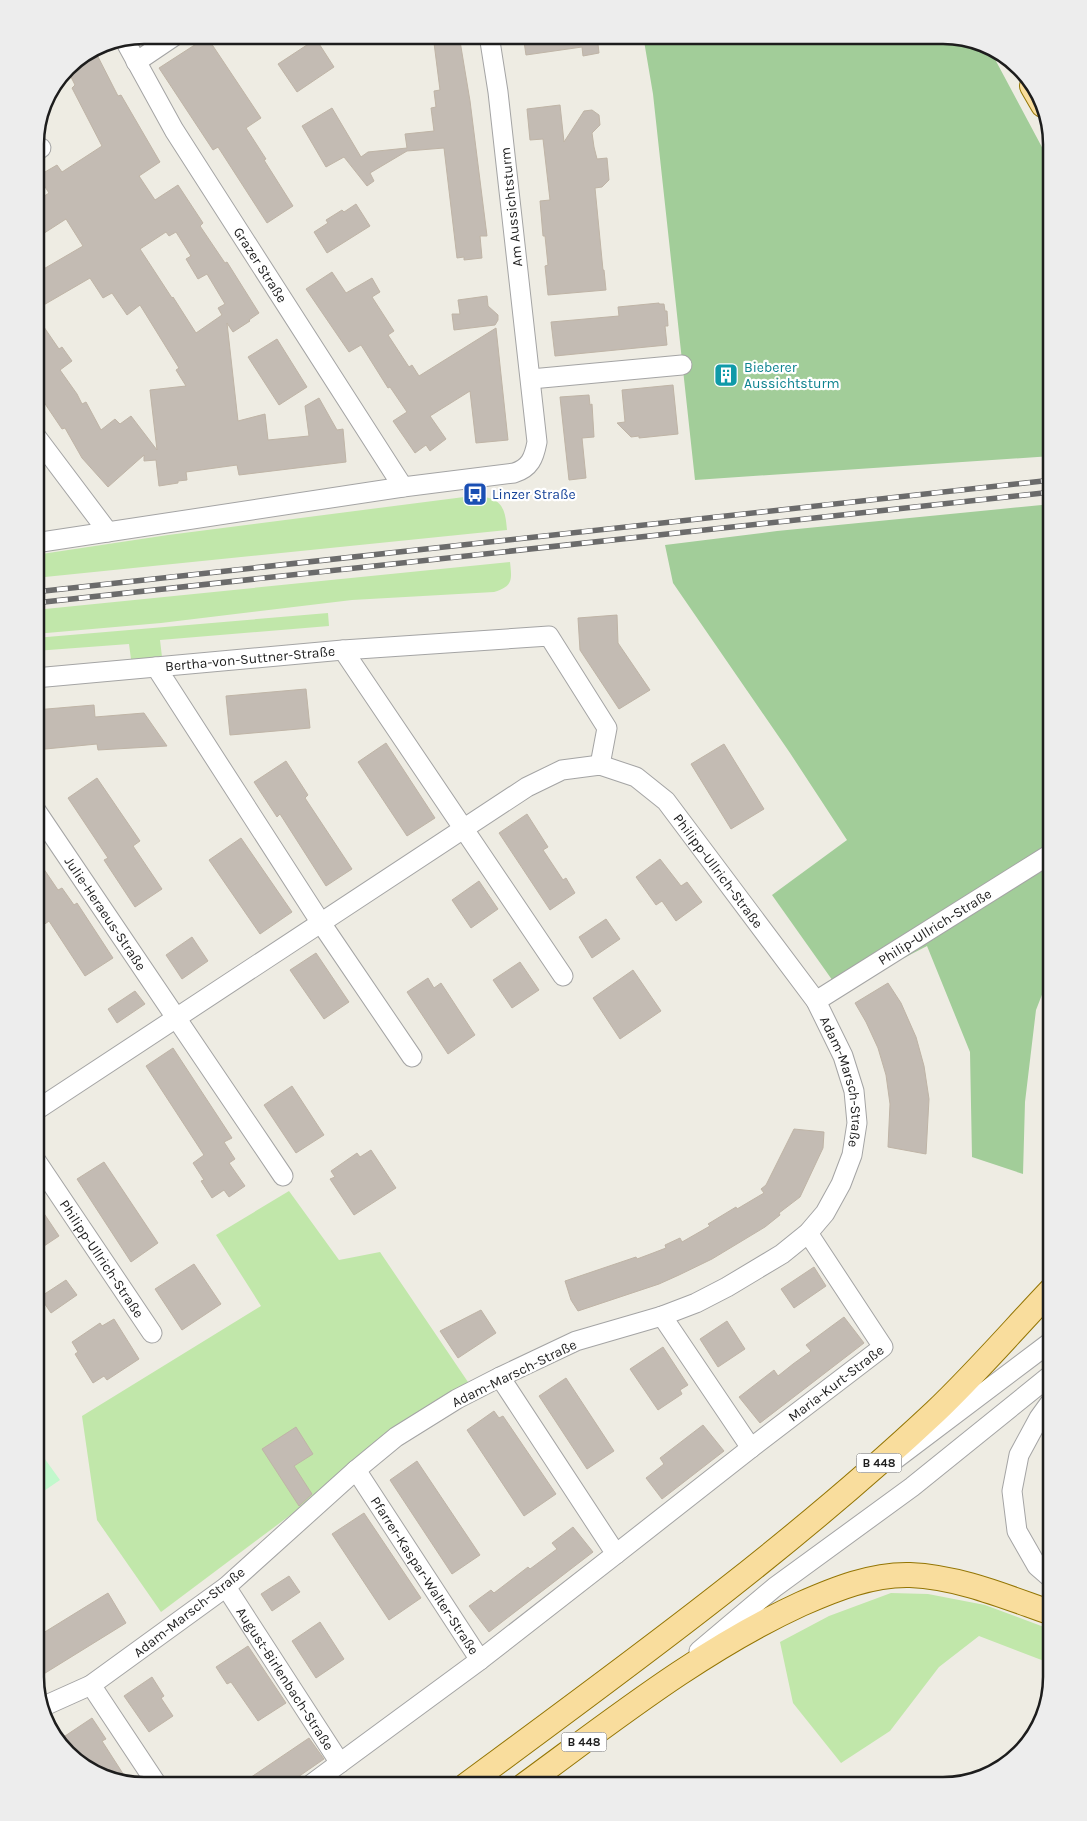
<svg xmlns="http://www.w3.org/2000/svg" width="1087" height="1821" viewBox="0 0 1087 1821" font-family="Karla,sans-serif">
	<rect width="100%" height="100%" fill="#eeece3"/>
	<!-- grass -->
	<path fill="#c1e7aa" d="M472,496C500,497 505,504 507,530L35,578V555L168,535Z
		M510,562C512,580 513,586 494,592L352,600L161,623L35,634V610Z
		M328,613L329,626L160,640L162,657L131,659L129,644L35,651V638Z
		M289,1191L339,1260L380,1252L468,1382L161,1612L97,1520L82,1416L261,1306L216,1235Z
		M891,1593L928,1594L985,1605L1052,1630V1664L979,1636L939,1667L890,1731L841,1763L793,1703L780,1642L829,1616Z"/>
	<!-- forest -->
	<path fill="#a2cd99" d="M643,35H951L989,48L1052,166V456L695,480L653,94Z
		M1052,504V969L1036,1010L1025,1102L1023,1174L972,1157L970,1052L927,946L840,991L772,895L847,840L790,753L673,583L665,545L777,531Z"/>
	<!-- park -->
	<path fill="#c1f8cc" d="M42,1455L60,1480L35,1497V1460Z"/>
	<!-- building -->
	<path fill="#c3bbb3" stroke="#bfb4a6" fill-rule="evenodd" d="M433,35H459L470,101L487,236H480L482,258L464,260V257L457,258L444,148L407,151L370,173L374,181L367,186L344,157L326,167L302,126L332,108L361,157L368,152L407,148L405,134L434,131L431,108L436,107L434,91L440,90Z
		M523,35H602L603,43L598,44L599,53L583,56L582,47L526,55Z
		M207,37L261,118L246,128L266,159L264,160L293,206L267,223L218,147L213,150L159,68Z
		M316,39L334,67L297,92L278,64Z
		M94,49L118,96L121,95L160,162L139,176L155,200L178,185L203,223L200,226L225,263L227,262L259,313L249,320L250,321L233,332L227,323L238,421L265,414L268,440L309,436L305,406L319,398L337,430L343,429L346,462L239,475L237,465L186,472L187,480L178,481V483L159,486L156,460L144,461V455L108,487L82,458L65,428L62,429L35,389V314L59,349L62,347L72,361L60,370L77,394L82,404L86,402L101,430L115,419L120,424L131,416L157,450L150,390L186,386L176,370L179,368L140,305L127,315L112,293L103,298L90,278L35,310V274L83,246L66,219L35,239V202L49,193L38,176L57,165L62,172L102,146L72,88L75,85L68,71L71,70L69,65ZM166,232L169,236L176,232L191,256L186,259L198,279L207,274L225,304L218,308L222,315L196,333L173,297L172,298L140,249Z
		M560,105L564,142L584,111L592,110L599,115L600,125L592,133L594,147L597,159L607,158L609,180L602,187L595,188L603,270H604L606,290L548,295L545,266L548,265L545,236H543L540,201L550,200L543,139L530,140L527,109Z
		M356,204L370,226L327,253L314,232L328,223L326,220L342,210L344,212Z
		M332,272L346,293L372,278L380,292L372,297L394,331L388,335L409,367L412,365L419,376L496,328L508,440L476,443L470,391L430,416L446,439L430,451L426,445L415,453L393,421L407,412L390,387L388,388L361,345L349,352L306,289Z
		M487,296L488,306L498,315V320L495,325L454,330L452,314H460L458,300Z
		M659,303V304H664L665,311H667L668,326H665L667,345L555,356L551,322L619,316L618,307Z
		M277,339L307,387L279,405L248,357Z
		M673,385L678,434L639,438V436L631,437L617,423L625,422L622,390Z
		M589,395L590,405L592,404L594,437L582,438L586,478L569,480L560,397Z
		M617,615L618,643L650,690L619,709L580,650L578,618Z
		M306,689L310,728L230,735L226,696Z
		M94,705L95,717L144,713L167,746L98,750L97,744L35,750V710Z
		M386,743L435,818L407,836L358,762Z
		M724,744L764,809L731,829L691,764Z
		M286,761L308,795L305,798L352,869L326,886L280,814L277,817L254,782Z
		M97,778L140,841L133,846L162,889L135,907L104,860L108,858L68,798Z
		M527,814L548,847L543,850L563,880L566,878L575,893L550,910L499,833Z
		M241,838L292,912L260,934L209,860Z
		M35,856L58,890L62,888L74,905L77,903L113,958L85,976L49,921L42,926L35,915Z
		M660,859L681,886L687,882L702,902L676,921L662,901L656,905L636,877Z
		M479,881L498,909L471,928L452,900Z
		M606,919L620,939L592,958L579,937Z
		M192,937L208,961L182,979L166,955Z
		M316,953L349,1002L324,1019L290,970Z
		M520,962L539,990L512,1008L493,980Z
		M633,970L661,1011L620,1039L593,998Z
		M428,978L434,988L441,983L475,1035L448,1054L407,992Z
		M888,983L901,1003L916,1037L924,1066L929,1099L926,1154L888,1147L890,1104L886,1075L878,1048L866,1022L855,1003Z
		M135,991L145,1004L117,1023L108,1009Z
		M173,1048L232,1138L224,1142L235,1159L229,1163L245,1186L229,1197L224,1190L212,1198L201,1181L204,1180L193,1163L204,1155L146,1066Z
		M292,1086L324,1135L296,1153L264,1105Z
		M794,1129L824,1132L823,1148L800,1197L779,1213L780,1215L765,1227L712,1259L679,1275L659,1284L578,1311L571,1300L565,1281L636,1257L637,1259L653,1253L666,1248L665,1245L680,1238L682,1242L710,1226L708,1224L736,1207L737,1209L764,1193L761,1189L766,1185Z
		M371,1150L396,1188L354,1215L330,1179L335,1177L331,1171L357,1153L360,1157Z
		M104,1162L158,1243L131,1262L77,1179Z
		M35,1200L59,1236L35,1252Z
		M194,1264L221,1304L182,1330L155,1289Z
		M814,1267L826,1286L794,1308L781,1289Z
		M66,1280L77,1295L51,1313L40,1297Z
		M481,1310L496,1333L458,1358L440,1331Z
		M844,1317L864,1343L760,1423L739,1397L774,1370L778,1376L793,1364L811,1351L806,1345Z
		M114,1319L139,1359L107,1380L104,1376L93,1383L75,1354L78,1352L72,1342L100,1323L102,1326Z
		M727,1321L745,1349L718,1367L700,1339Z
		M663,1347L688,1385L680,1390L682,1394L658,1410L630,1369Z
		M566,1378L614,1451L587,1469L539,1396Z
		M494,1411L499,1418L503,1416L556,1494L524,1516L467,1430Z
		M703,1425L724,1451L662,1499L646,1478L664,1464L660,1458Z
		M296,1427L313,1454L294,1466L312,1494L299,1506L262,1449Z
		M417,1461L480,1555L452,1574L390,1480Z
		M364,1513L421,1598L389,1620L332,1534Z
		M573,1527L593,1552L489,1632L469,1606L491,1590L494,1593L528,1567L530,1569L557,1549L552,1543Z
		M289,1576L300,1592L272,1611L261,1594Z
		M108,1593L126,1623L42,1675L35,1663V1638Z
		M320,1622L344,1659L316,1678L292,1641Z
		M248,1646L286,1703L258,1721L231,1682L227,1684L216,1667Z
		M152,1677L164,1696L161,1698L173,1716L149,1732L124,1696Z
		M92,1718L106,1739L102,1741L129,1783L84,1768L59,1740Z
		M309,1738L324,1759L285,1786H238Z"/>
	<g fill="none" stroke-linecap="round" stroke-linejoin="round">
		<!-- minor casing -->
		<g stroke="#a4a4a4" stroke-width="21">
			<g id="minor">
				<path id="s1" d="M124,39L174,130L403,487"/>
				<path d="M136,62L176,35"/>
				<path d="M35,151L41,148"/>
				<path d="M531,379L682,365"/>
				<path d="M35,435L108,532"/>
				<path d="M35,543L403,487L514,473C530,468 534,458 537,442L498,92L489,35"/>
				<path d="M343,650L563,976"/>
				<path d="M35,678L156,667"/>
				<path id="s2" d="M35,809L283,1176"/>
				<path id="s3" d="M816,1001L1052,853"/>
				<path id="s4" d="M412,1057L321,923L156,667L343,650L549,636L607,728L600,765"/>
				<path id="s5" d="M35,1111L527,787L562,770L600,765L636,777L666,801L816,1001L843,1056L854,1091L857,1123L852,1155L841,1184L825,1213L808,1233L782,1254L727,1287L696,1303L662,1316L576,1341L500,1377L457,1399L396,1437L356,1470L226,1587L91,1685L42,1707"/>
				<path id="s6" d="M35,1159L152,1333"/>
				<path id="s7" d="M662,1316L751,1448L883,1347L808,1233"/>
				<path d="M893,1461L1052,1341"/>
				<path id="s8" d="M356,1470L480,1660L616,1554L500,1377"/>
				<path d="M616,1554L751,1448"/>
				<path d="M1052,1579L1037,1566L1017,1531L1012,1491L1019,1455L1039,1418L1052,1400"/>
				<path id="s9" d="M226,1587L340,1763L309,1786"/>
				<path d="M699,1651L775,1587L912,1487L1052,1374"/>
				<path d="M91,1685L158,1786"/>
				<path d="M340,1763L480,1660"/>
			</g>
		</g>
		<!-- major casing -->
		<g stroke="#937504" stroke-width="26">
			<path id="major" d="M1032,86L1043,105
				M465,1786C626,1667 789,1549 935,1412C976,1373 1013,1330 1052,1289
				M523,1786C612,1721 701,1650 801,1604C835,1589 872,1574 910,1575C959,1577 1006,1597 1052,1613"/>
		</g>
		<!-- minor -->
		<use href="#minor" stroke="#fff" stroke-width="19"/>
		<!-- major -->
		<use href="#major" stroke="#f9dd9d" stroke-width="24"/>
		<!-- rail casing -->
		<g stroke="#6b6b6b" stroke-width="5.5">
			<path id="rail" d="M35,592L1052,480
				M35,603L1052,492"/>
		</g>
		<!-- rail -->
		<use href="#rail" stroke="#fff" stroke-width="4" stroke-dasharray="11" stroke-linecap="butt"/>
	</g>
	<!-- icons -->
	<defs>
		<g id="building-square" transform="scale(1.25)"><rect x="-9" y="-9" width="18" height="18" rx="4" fill="#0f9aa8" stroke="#fff"/><path d="M-4-6H4V6H1V3H-1V6H-4ZM-2.5-4.3h1.7v1.8h-1.7ZM.8-4.3h1.7v1.8H.8ZM-2.5-1h1.7V.8h-1.7ZM.8-1h1.7V.8H.8Z" fill="#fff"/></g>
		<g id="bus-square" transform="scale(1.25)"><rect x="-9" y="-9" width="18" height="18" rx="4" fill="#1a4fb4" stroke="#fff"/><path d="M-5-6H5V4H4V6H2V4H-2V6H-4V4H-5ZM-3.5-4V0h7V-4ZM-3.5 1.2v1.5H-2V1.2ZM2 1.2v1.5H3.5V1.2Z" fill="#fff"/></g>
	</defs>
	<g fill-rule="evenodd">
		<use href="#building-square" x="726" y="375"/>
		<use href="#bus-square" x="475" y="494"/>
	</g>
	<g text-anchor="middle" stroke-width="4.5" stroke-linejoin="round" paint-order="stroke">
		<!-- shield labels -->
		<g fill="#fff" stroke="#616161" stroke-width="1">
			<rect x="856.5" y="1453.5" width="45" height="19" rx="4"/>
			<rect x="561.5" y="1732.5" width="45" height="19" rx="4"/>
		</g>
		<g font-size="12" font-weight="bold" fill="#1d1d1d">
			<text x="879" y="1467">B 448</text>
			<text x="584" y="1746">B 448</text>
		</g>
		<!-- street labels -->
		<g font-size="14" fill="#1d1d1d" stroke="#fff">
			<text transform="translate(511 207) rotate(-96)" y="5">Am Aussichtsturm</text>
			<text dy="5" stroke="none"><textPath href="#s1" startOffset="264">Grazer Straße</textPath></text>
			<text dy="5" stroke="none"><textPath href="#s4" startOffset="561">Bertha-von-Suttner-Straße</textPath></text>
			<text dy="5" stroke="none"><textPath href="#s5" startOffset="830">Philipp-Ullrich-Straße</textPath></text>
			<text dy="5" stroke="none"><textPath href="#s2" startOffset="126">Julie-Heraeus-Straße</textPath></text>
			<text dy="5" stroke="none"><textPath href="#s3" startOffset="140">Philip-Ullrich-Straße</textPath></text>
			<text dy="5" stroke="none"><textPath href="#s5" startOffset="1079">Adam-Marsch-Straße</textPath></text>
			<text dy="5" stroke="none"><textPath href="#s6" startOffset="120">Philipp-Ullrich-Straße</textPath></text>
			<text transform="translate(514 1373) rotate(-26)" y="5">Adam-Marsch-Straße</text>
			<text dy="5" stroke="none"><textPath href="#s7" startOffset="266">Maria-Kurt-Straße</textPath></text>
			<text dy="5" stroke="none"><textPath href="#s8" startOffset="126">Pfarrer-Kaspar-Walter-Straße</textPath></text>
			<text transform="translate(189 1612) rotate(-38)" y="5">Adam-Marsch-Straße</text>
			<text dy="5" stroke="none"><textPath href="#s9" startOffset="109">August-Birlenbach-Straße</textPath></text>
		</g>
		<!-- culture labels -->
		<g font-size="14" fill="#0d838f" stroke="#fff" text-anchor="start">
			<text x="744" y="372">Bieberer<tspan x="744" dy="16">Aussichtsturm</tspan></text>
		</g>
		<!-- transit labels -->
		<g font-size="14" fill="#164399" stroke="#fff" text-anchor="start">
			<text x="492" y="499">Linzer Straße</text>
		</g>
	</g>
	<!-- crop -->
	<path d="M0 0H1087V1821H0ZM144 44H943A100 100 0 0 1 1043 144V1677A100 100 0 0 1 943 1777H144A100 100 0 0 1 44 1677V144A100 100 0 0 1 144 44Z" fill="#ededed" fill-rule="evenodd"/>
	<path fill="none" stroke="#1d1d1d" stroke-width="2.5" d="M144 44H943A100 100 0 0 1 1043 144V1677A100 100 0 0 1 943 1777H144A100 100 0 0 1 44 1677V144A100 100 0 0 1 144 44Z"/>
</svg>
